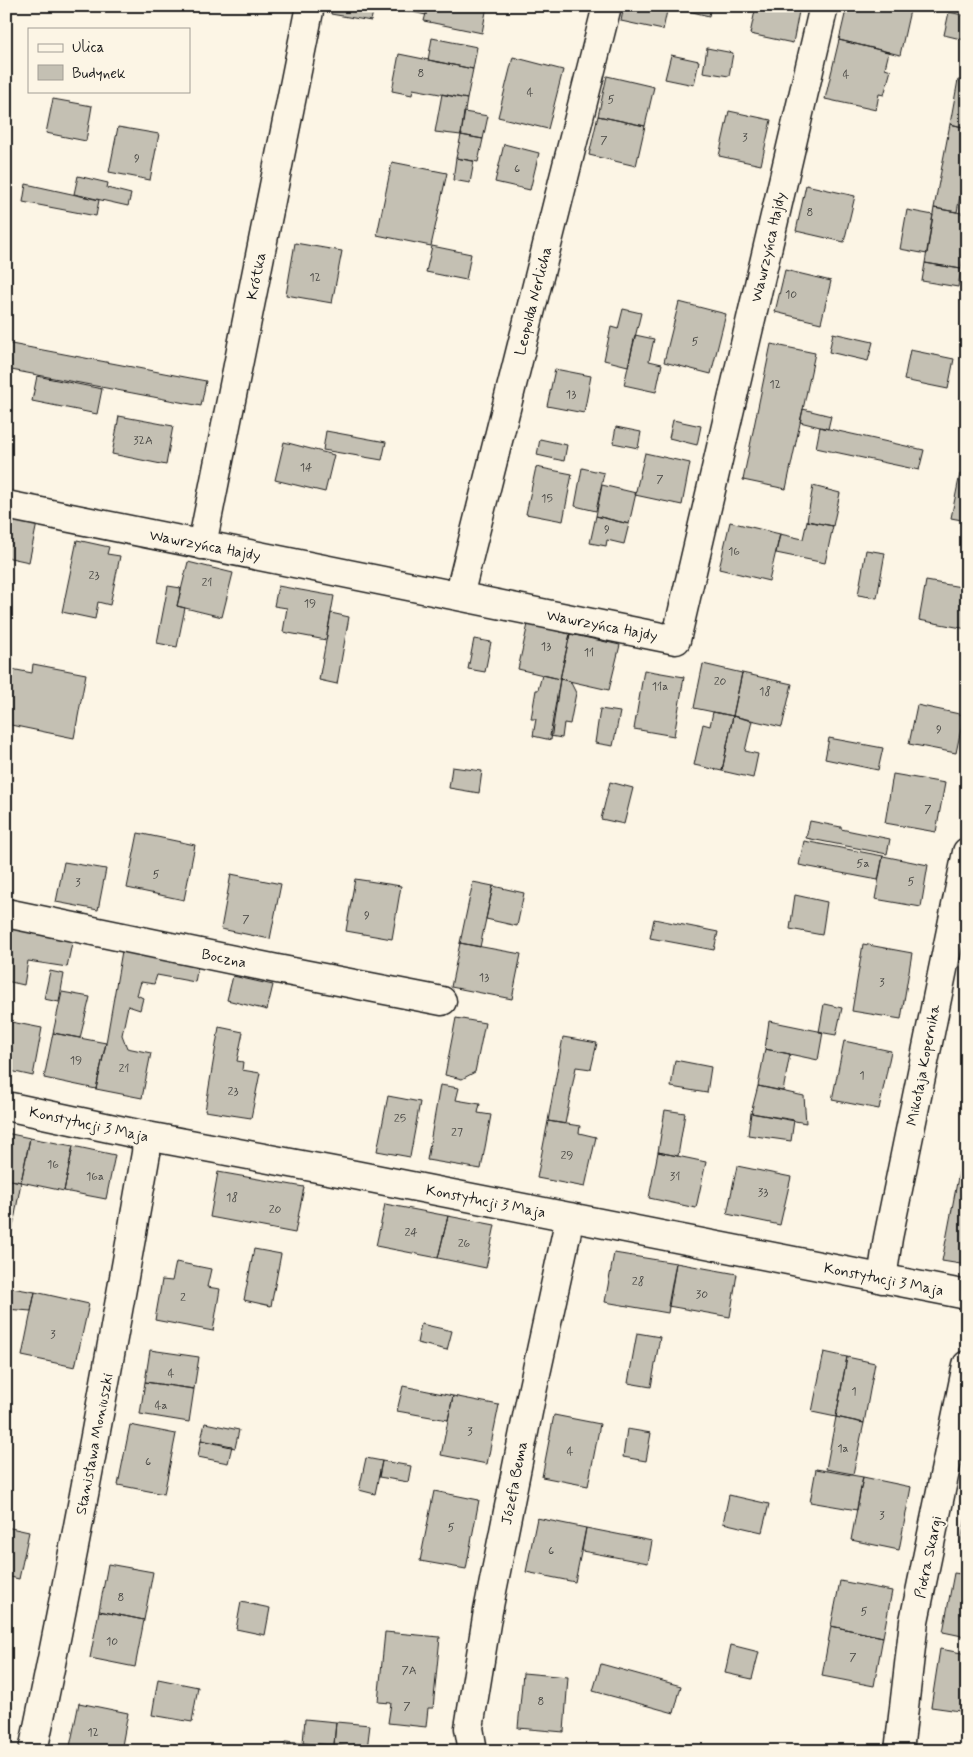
<svg xmlns="http://www.w3.org/2000/svg" width="973" height="1757" viewBox="0 0 973 1757" font-family="Mynerve,sans-serif">
	<rect width="100%" height="100%" fill="#fcf5e5"/>
	<filter id="ink" filterUnits="userSpaceOnUse"><feTurbulence type="fractalNoise" baseFrequency=".02" numOctaves="2"/><feDisplacementMap in="SourceGraphic" scale="10" xChannelSelector="R" yChannelSelector="G"/><feConvolveMatrix kernelMatrix="1 2 1 2 8 2 1 2 1" color-interpolation-filters="sRGB"/></filter>
	<g filter="url(#ink)">
		<!-- building -->
		<path fill="#c4c0b3" stroke="#1c1c1c" d="M332,6H374L371,21L331,14Z
			M386,6H428L426,15Z
			M428,6H487L482,33L424,21Z
			M624,6H668L663,30L621,21Z
			M668,6H711L709,16Z
			M756,6H800L793,43L750,34Z
			M847,6H911L900,55L839,40Z
			M949,12L967,16L965,40L944,35Z
			M432,38L477,47L473,69L428,60Z
			M839,40L889,52L885,68L891,70L884,95L879,94L876,110L825,99Z
			M707,48L733,53L729,76L703,72Z
			M399,54L473,69L467,99L413,89L412,95L392,91Z
			M671,55L699,61L694,85L665,79Z
			M513,57L563,70L548,129L498,117Z
			M607,76L654,87L645,126L598,116Z
			M958,80L967,81V128L950,124Z
			M442,94L467,99L461,135L435,132Z
			M53,99L92,106L86,141L46,133Z
			M729,111L771,120L761,165L719,156Z
			M464,112L488,116L483,139L461,135Z
			M598,116L645,126L636,166L589,155Z
			M950,124L967,128V159L957,212L934,208Z
			M118,127L159,134L150,180L109,172Z
			M461,135L483,139L478,162L456,158Z
			M504,144L539,153L530,190L495,182Z
			M456,158L474,161L470,183L453,180Z
			M392,162L447,173L431,246L377,235Z
			M78,176L108,183L107,188L131,194L128,206L74,194Z
			M26,184L99,200L96,216L23,202Z
			M806,185L855,196L844,242L796,231Z
			M934,208L967,214V231L961,269L925,263Z
			M907,210L933,215L927,254L900,249Z
			M295,243L342,251L332,303L286,295Z
			M432,246L471,254L466,280L426,272Z
			M6,247L10,248L6,267Z
			M925,263L961,269L958,287L922,281Z
			M785,270L831,281L821,323L775,312Z
			M679,302L726,314L711,374L664,362Z
			M623,309L641,313L628,366L604,360L611,327L618,329Z
			M833,333L873,342L868,361L829,352Z
			M635,335L654,339L649,361L662,364L656,392L624,385Z
			M6,343L206,381L201,406L6,369Z
			M771,344L815,353L786,489L743,480Z
			M910,350L954,359L948,389L904,380Z
			M555,369L591,376L584,413L547,406Z
			M37,376L102,389L97,414L32,401Z
			M803,409L831,416L828,429L800,422Z
			M119,416L173,426L166,465L112,454Z
			M673,420L701,426L697,445L669,438Z
			M616,427L641,432L638,448L613,443Z
			M820,427L924,450L919,470L816,448Z
			M326,431L386,442L382,460L323,450Z
			M540,439L567,445L564,461L537,455Z
			M284,442L334,455L325,492L275,480Z
			M645,453L690,463L682,505L635,495Z
			M536,467L572,474L563,521L526,514Z
			M582,468L604,473L596,511L575,506Z
			M960,474L967,475V521L951,518Z
			M602,485L636,493L629,524L596,516Z
			M813,486L840,493L833,526L807,521Z
			M6,511L38,518L29,562L6,557Z
			M596,516L629,524L624,544L607,540L606,546L590,543Z
			M807,521L833,526L825,563L776,553L780,534L803,539Z
			M730,522L780,534L769,581L719,569Z
			M77,540L109,547L107,554L120,556L110,605L98,602L95,619L62,612Z
			M866,550L885,553L877,598L858,595Z
			M188,562L233,573L222,617L177,606Z
			M926,581L967,588V629L919,620Z
			M168,586L181,588L177,606L185,608L177,647L157,643Z
			M278,586L334,596L326,640L283,632L287,608L274,606Z
			M331,613L349,617L337,684L319,680Z
			M528,624L570,634L560,679L518,669Z
			M570,634L620,645L609,690L560,679Z
			M474,639L491,642L485,672L468,669Z
			M33,664L86,674L74,738L6,724V668L32,673Z
			M703,664L742,673L733,716L694,708Z
			M644,670L684,677L674,736L634,729Z
			M742,673L792,684L782,727L733,716Z
			M542,675L560,679L551,740L533,736L536,719H531L536,690H538Z
			M560,679L570,681L576,693L570,724L564,723L562,738L550,736Z
			M917,705L964,715L956,753L909,744Z
			M600,709L620,712L613,746L595,743Z
			M713,712L733,716L722,771L694,765L703,724L710,726Z
			M733,716L752,721L745,751L758,754L753,778L722,771Z
			M829,738L883,748L878,770L825,759Z
			M452,767L482,771L479,793L449,788Z
			M893,774L945,783L936,832L885,823Z
			M610,782L633,788L624,824L601,819Z
			M810,821L841,827V829L890,839L887,854L806,838Z
			M138,833L195,845L184,900L127,888Z
			M804,841L883,856L878,880L799,865Z
			M883,856L928,865L921,907L875,899Z
			M64,862L106,869L98,910L56,902Z
			M231,874L281,884L270,939L221,929Z
			M355,879L401,886L392,939L346,931Z
			M473,882L493,886L480,947L460,943Z
			M493,886L524,893L517,926L486,919Z
			M795,895L827,902L822,935L790,929Z
			M654,919L718,932L714,950L650,938Z
			M6,927L12,928L6,959Z
			M12,928L73,938L67,967L28,961L24,985L6,981V959Z
			M460,943L521,954L512,999L451,987Z
			M863,944L912,953L901,1019L852,1011Z
			M122,951L198,966L195,982L157,975L154,984L141,982L137,995L143,998L140,1010L128,1006L122,1035L127,1048L151,1053L142,1098L96,1089L106,1043Z
			M50,971L64,974L59,1002L44,999Z
			M233,976L273,985L267,1010L227,1000Z
			M62,992L90,997L80,1038L53,1033Z
			M824,1004L842,1008L836,1035L819,1032Z
			M456,1018L485,1023L475,1072L462,1079L445,1075Z
			M6,1021L42,1028L33,1076L6,1070Z
			M769,1021L823,1032L818,1060L765,1049Z
			M219,1027L243,1032L237,1061L243,1062L242,1070L260,1073L251,1118L205,1111Z
			M53,1033L106,1043L96,1089L44,1078Z
			M563,1037L597,1043L591,1069L576,1067L565,1124L548,1121Z
			M844,1041L891,1051L879,1109L832,1100Z
			M765,1049L790,1054L783,1091L758,1086Z
			M675,1060L711,1067L707,1093L671,1087Z
			M440,1085L459,1088L456,1100L480,1104L478,1113L491,1115L481,1169L427,1160Z
			M758,1086L804,1096L806,1123L751,1113Z
			M388,1096L420,1102L410,1157L377,1151Z
			M665,1110L685,1113L678,1156L658,1152Z
			M751,1113L794,1120L791,1141L748,1135Z
			M548,1121L580,1126L579,1133L596,1137L585,1187L537,1178Z
			M6,1133L30,1138L21,1182L6,1179Z
			M30,1138L73,1146L64,1191L21,1182Z
			M73,1146L115,1155L106,1199L64,1191Z
			M658,1152L706,1162L696,1208L649,1198Z
			M737,1166L791,1177L780,1225L727,1214Z
			M218,1172L304,1187L295,1233L210,1217Z
			M959,1172L967,1173V1265L942,1261Z
			M6,1179L21,1182L12,1232L6,1231Z
			M385,1204L448,1216L438,1258L376,1246Z
			M448,1216L495,1225L486,1268L438,1258Z
			M254,1249L281,1254L271,1306L244,1300Z
			M614,1253L676,1263L668,1313L605,1302Z
			M176,1262L211,1269L207,1287L220,1289L213,1331L155,1320L162,1280L172,1281Z
			M676,1263L737,1274L730,1317L668,1306Z
			M6,1287L35,1292L31,1311L6,1309Z
			M35,1292L89,1304L75,1367L22,1356Z
			M421,1324L452,1331L447,1350L417,1343Z
			M637,1333L660,1337L651,1387L628,1383Z
			M150,1350L199,1357L194,1389L145,1382Z
			M824,1352L847,1357L836,1417L812,1412Z
			M847,1357L875,1363L864,1423L836,1417Z
			M145,1382L194,1389L189,1422L140,1414Z
			M403,1386L453,1396L448,1420L397,1411Z
			M453,1396L499,1405L487,1464L441,1455Z
			M554,1415L600,1424L588,1486L542,1477Z
			M836,1417L864,1423L853,1474L826,1469Z
			M205,1423L239,1430L235,1448L201,1440Z
			M130,1425L176,1434L164,1494L118,1485Z
			M627,1429L651,1433L646,1461L623,1457Z
			M201,1440L232,1446L228,1463L198,1457Z
			M366,1458L382,1461L375,1494L359,1490Z
			M382,1461L411,1466L408,1482L379,1477Z
			M816,1469L863,1477L857,1510L810,1502Z
			M863,1477L911,1487L899,1550L851,1540Z
			M434,1491L479,1500L466,1569L420,1561Z
			M729,1495L769,1504L762,1532L723,1523Z
			M967,1511V1548L960,1547Z
			M537,1518L586,1528L575,1582L526,1572Z
			M6,1527L29,1532L19,1579L6,1576Z
			M586,1528L652,1541L648,1563L582,1551Z
			M108,1564L153,1572L144,1620L99,1611Z
			M954,1573L967,1575V1637L943,1632Z
			M840,1581L892,1591L883,1637L831,1626Z
			M241,1602L270,1608L265,1635L236,1629Z
			M99,1611L144,1620L135,1667L90,1658Z
			M831,1626L883,1637L874,1686L822,1676Z
			M385,1632L440,1637L433,1708H428L426,1727L388,1723L391,1703L378,1702Z
			M731,1645L759,1652L752,1679L725,1673Z
			M940,1649L967,1654V1712L931,1707Z
			M601,1664L681,1686L674,1713L593,1691Z
			M523,1673L568,1677L564,1732L518,1728Z
			M158,1679L198,1687L192,1722L152,1715Z
			M79,1703L128,1713L121,1751H69Z
			M305,1719L336,1722L334,1745L303,1743Z
			M336,1722L370,1725L367,1749L334,1745Z
			M285,1742L374,1749V1751H285Z"/>
		<g fill="none" stroke-linecap="round" stroke-linejoin="round">
			<!-- minor casing -->
			<g stroke="#1c1c1c" stroke-width="31">
				<path id="minor" d="M6,505L676,640L824,6
					M202,545L310,6
					M459,596L607,6
					M6,913L277,969L442,1001
					M6,1106L147,1136L355,1175L967,1295
					M882,1279L888,1238L967,852
					M33,1751C75,1552 111,1353 146,1153L147,1136
					M473,1751L469,1728L488,1611L532,1392L570,1217
					M899,1751L914,1621L967,1365"/>
			</g>
			<!-- minor -->
			<use href="#minor" stroke="#fcf5e5" stroke-width="28"/>
		</g>
	</g>
	<g text-anchor="middle" stroke-width="4" stroke-linejoin="round" paint-order="stroke">
		<!-- number labels -->
		<g font-size="12" fill="#464542">
			<text x="421" y="77">8</text>
			<text x="846" y="78">4</text>
			<text x="530" y="96">4</text>
			<text x="611" y="103">5</text>
			<text x="745" y="141">3</text>
			<text x="604" y="144">7</text>
			<text x="137" y="162">9</text>
			<text x="517" y="172">6</text>
			<text x="810" y="216">8</text>
			<text x="315" y="281">12</text>
			<text x="791" y="298">10</text>
			<text x="695" y="345">5</text>
			<text x="775" y="388">12</text>
			<text x="571" y="398">13</text>
			<text x="143" y="444">32A</text>
			<text x="306" y="471">14</text>
			<text x="660" y="483">7</text>
			<text x="547" y="502">15</text>
			<text x="607" y="533">9</text>
			<text x="734" y="555">16</text>
			<text x="94" y="579">23</text>
			<text x="207" y="586">21</text>
			<text x="310" y="607">19</text>
			<text x="546" y="650">13</text>
			<text x="589" y="656">11</text>
			<text x="720" y="685">20</text>
			<text x="660" y="690">11a</text>
			<text x="765" y="695">18</text>
			<text x="939" y="733">9</text>
			<text x="928" y="813">7</text>
			<text x="863" y="867">5a</text>
			<text x="156" y="878">5</text>
			<text x="911" y="885">5</text>
			<text x="78" y="886">3</text>
			<text x="367" y="919">9</text>
			<text x="246" y="923">7</text>
			<text x="484" y="981">13</text>
			<text x="882" y="986">3</text>
			<text x="76" y="1064">19</text>
			<text x="124" y="1072">21</text>
			<text x="862" y="1079">1</text>
			<text x="233" y="1095">23</text>
			<text x="400" y="1122">25</text>
			<text x="457" y="1136">27</text>
			<text x="567" y="1159">29</text>
			<text x="53" y="1168">16</text>
			<text x="95" y="1180">16a</text>
			<text x="675" y="1180">31</text>
			<text x="763" y="1196">33</text>
			<text x="232" y="1201">18</text>
			<text x="275" y="1213">20</text>
			<text x="411" y="1236">24</text>
			<text x="464" y="1247">26</text>
			<text x="638" y="1285">28</text>
			<text x="702" y="1298">30</text>
			<text x="183" y="1301">2</text>
			<text x="53" y="1338">3</text>
			<text x="171" y="1377">4</text>
			<text x="854" y="1395">1</text>
			<text x="161" y="1409">4a</text>
			<text x="470" y="1435">3</text>
			<text x="843" y="1452">1a</text>
			<text x="570" y="1455">4</text>
			<text x="148" y="1465">6</text>
			<text x="882" y="1519">3</text>
			<text x="451" y="1531">5</text>
			<text x="551" y="1554">6</text>
			<text x="121" y="1601">8</text>
			<text x="864" y="1615">5</text>
			<text x="112" y="1645">10</text>
			<text x="853" y="1661">7</text>
			<text x="409" y="1674">7A</text>
			<text x="541" y="1705">8</text>
			<text x="407" y="1710">7</text>
			<text x="93" y="1736">12</text>
		</g>
		<!-- street labels -->
		<g font-size="15" fill="#1c1c1c" stroke="#fcf5e5">
			<text transform="translate(768 247) rotate(-77)" y="5">Wawrzyńca Hajdy</text>
			<text transform="translate(256 276) rotate(-79)" y="5">Krótka</text>
			<text transform="translate(533 301) rotate(-76)" y="5">Leopolda Nerlicha</text>
			<text transform="translate(205 545) rotate(11)" y="5">Wawrzyńca Hajdy</text>
			<text transform="translate(602 625) rotate(11)" y="5">Wawrzyńca Hajdy</text>
			<text transform="translate(224 958) rotate(12)" y="5">Boczna</text>
			<text transform="translate(923 1065) rotate(-79)" y="5">Mikołaja Kopernika</text>
			<text transform="translate(89 1124) rotate(12)" y="5">Konstytucji 3 Maja</text>
			<text transform="translate(486 1201) rotate(11)" y="5">Konstytucji 3 Maja</text>
			<text transform="translate(884 1279) rotate(11)" y="5">Konstytucji 3 Maja</text>
			<text transform="translate(94 1444) rotate(-79)" y="5">Stanisława Moniuszki</text>
			<text transform="translate(514 1483) rotate(-79)" y="5">Józefa Bema</text>
			<text transform="translate(928 1557) rotate(-78)" y="5">Piotra Skargi</text>
		</g>
	</g>
	<!-- margin -->
	<rect width="973" height="1757" fill="none" stroke="#fcf5e5" stroke-width="25"/>
	<rect x="12" y="12" width="948" height="1732" fill="none" stroke="#1c1c1c" stroke-width="2" filter="url(#ink)"/>
	<!-- legend -->
	<rect x="28" y="28" width="162" height="65" fill="#fcf5e5" stroke="#a29e95"/>
	<rect x="38" y="44" width="25" height="8" fill="#fcf5e5" stroke="#a29e95"/>
	<text x="72" y="52" font-size="15" fill="#1c1c1c">Ulica</text>
	<rect x="38" y="65" width="25" height="15" fill="#c4c0b3" stroke="#a29e95"/>
	<text x="72" y="78" font-size="15" fill="#1c1c1c">Budynek</text>
</svg>
